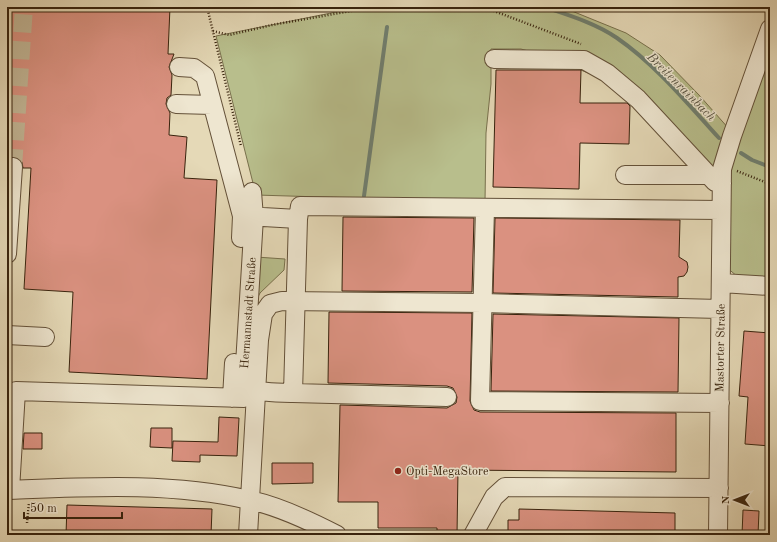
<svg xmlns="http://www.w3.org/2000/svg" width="777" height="542" viewBox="0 0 777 542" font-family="'Old Standard TT',serif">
	<rect width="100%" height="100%" fill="#e5d9b7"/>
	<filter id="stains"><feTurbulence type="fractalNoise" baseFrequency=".005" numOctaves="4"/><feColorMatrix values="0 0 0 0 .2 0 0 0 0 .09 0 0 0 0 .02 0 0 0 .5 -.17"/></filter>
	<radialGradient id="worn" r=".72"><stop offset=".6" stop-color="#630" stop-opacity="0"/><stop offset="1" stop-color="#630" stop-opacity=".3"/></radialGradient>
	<!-- green -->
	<path fill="#b8be8c" stroke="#78704c" d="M361,7H562L626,33L660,55L699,95L730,130L716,172L598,77L549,57L521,49H491V84L486,133L485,202L256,195L216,36Z
		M770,42V279L738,277L725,266L727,168Z
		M256,257L285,259L284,270L260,293L257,299Z"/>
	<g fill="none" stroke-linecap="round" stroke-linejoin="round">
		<!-- stream -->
		<path stroke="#707e6e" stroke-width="4" d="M544,7C568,15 595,23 617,38C656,65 687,103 719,138
			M741,153L752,160L770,167
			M364,196L387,27"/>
	</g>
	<!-- building -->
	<path fill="#da9180" stroke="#38230d" d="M7,7H170L168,54H174L169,67L172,75L171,95L167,98L166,104L170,113L169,135L187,137L184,178L217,180L207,379L69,372L73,292L24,289L31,168H23L22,162L19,158L13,157L7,159Z
		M496,70H581L580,103H627L630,106L629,144L580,143L579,189L493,187Z
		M343,217L474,218L472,292L342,291Z
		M495,218L680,220L679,257L687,262L688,267L687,272L684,276L678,277V297L493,293Z
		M329,312L472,313L470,401L474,410L480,412L676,413V472L458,470L457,535H437V528H378V502H338L340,405L447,408L456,403L457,397L453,388L447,386L328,383Z
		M493,314L679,318L678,392L491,391Z
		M744,331L770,333L767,372H770V446L745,444L748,397L739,396Z
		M219,417L239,418L237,456L200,455V462L172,461L173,441L218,442Z
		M151,428H172V448L150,447Z
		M24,433H42V449H23Z
		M272,463H313V483L272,484Z
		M67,505L212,509L211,535H66Z
		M519,509L675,513V535H508V520H519Z
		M743,510L759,511L758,535H742Z"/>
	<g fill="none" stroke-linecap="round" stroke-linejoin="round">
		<!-- minor-tunnel -->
		<path stroke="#c2b595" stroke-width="18" stroke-dasharray="18 9" stroke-linecap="butt" d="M13,167L24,7"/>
		<!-- minor casing -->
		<g stroke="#635038" stroke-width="20">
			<path id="minor" d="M494,59L584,60L607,73L638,99L715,182L722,183
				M179,67L194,68L205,76L242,216L241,238
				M176,104L212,105
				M625,175H708
				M252,192L254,217L244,381C254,395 277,392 293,393L298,219L300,206L721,210
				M485,208L480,401L720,403
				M243,216L298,219
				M7,254L13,167
				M721,283L770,286
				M7,335L45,337
				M293,393L447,397
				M232,398L234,363
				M7,490C87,487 170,482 249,500C279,506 310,521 337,535
				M10,490L16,391L244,398
				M248,535L259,340L263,314L270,304L282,301L483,303L720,309
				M473,535L494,497L505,487L719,488
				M718,535L722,169L732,136L770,29"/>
		</g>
		<!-- path -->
		<path stroke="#38230d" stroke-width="2.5" stroke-dasharray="1 2" stroke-linecap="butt" d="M207,7L241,146
			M476,7L494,11L581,44
			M213,31L229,35L272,25L373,7
			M737,171L770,184
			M27,523L29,503"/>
		<!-- minor -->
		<use href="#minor" stroke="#eee6d0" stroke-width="18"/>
	</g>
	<!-- markers -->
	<circle fill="#8f2418" stroke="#eee6d0" stroke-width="1.5" cx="398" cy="471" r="4"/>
	<g text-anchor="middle" stroke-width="3" stroke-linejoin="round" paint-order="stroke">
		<!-- street labels -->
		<g font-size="12" fill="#38230d" stroke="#eee6d0">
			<text transform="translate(248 313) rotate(-86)" y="4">Hermannstadt Straße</text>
			<text transform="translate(720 348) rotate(-89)" y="4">Mastorter Straße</text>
		</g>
		<!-- poi labels -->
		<g font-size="12" fill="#38230d" stroke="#eee6d0" text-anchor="start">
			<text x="406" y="475">Opti-MegaStore</text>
		</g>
		<!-- water labels -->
		<g font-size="13" font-style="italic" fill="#54503e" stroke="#eee6d0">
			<text transform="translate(682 86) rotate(45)" y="5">Breitenrainbach</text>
		</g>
	</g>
	<!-- margin -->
	<rect width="777" height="542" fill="none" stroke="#e5d9b7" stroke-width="24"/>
	<rect x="8" y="8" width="761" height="526" fill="none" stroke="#38230d" stroke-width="2"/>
	<rect x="12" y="12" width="753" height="518" fill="none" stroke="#38230d"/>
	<!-- north arrow -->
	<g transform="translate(735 500) rotate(270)" stroke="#eee6d0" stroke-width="3" paint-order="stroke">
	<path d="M0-3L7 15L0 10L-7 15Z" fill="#38230d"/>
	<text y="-6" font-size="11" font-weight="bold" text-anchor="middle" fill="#38230d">N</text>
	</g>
	<!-- scale -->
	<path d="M24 512v6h98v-6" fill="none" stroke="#38230d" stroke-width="2"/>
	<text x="30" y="512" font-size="12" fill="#38230d" stroke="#eee6d0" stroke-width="3" paint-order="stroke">50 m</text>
	<rect width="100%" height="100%" filter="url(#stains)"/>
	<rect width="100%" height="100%" fill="url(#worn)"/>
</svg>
